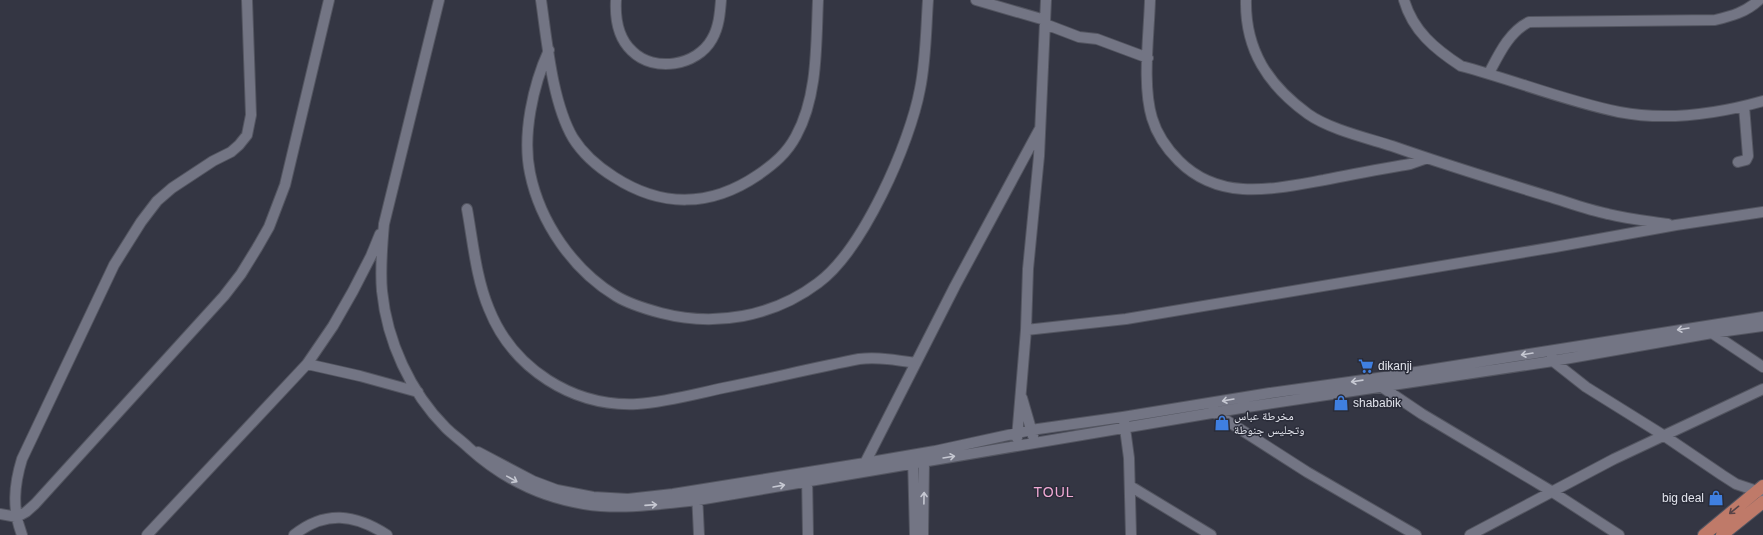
<svg xmlns="http://www.w3.org/2000/svg" width="1763" height="535" viewBox="0 0 1763 535" font-family="Arial,'Noto Naskh Arabic',sans-serif">
	<rect width="100%" height="100%" fill="#343643"/>
	<g fill="none" stroke-linecap="round" stroke-linejoin="round">
		<!-- minor casing -->
		<g stroke="#535560" stroke-width="12">
			<path id="minor" d="M439,0L384,224C382,246 380,269 382,291C387,341 410,392 446,428C453,435 462,441 469,448C501,477 540,497 584,504C622,510 660,504 698,500L1247,407L1553,361L1712,333L1763,326
				M541,0C547,41 552,102 573,138C583,154 598,167 614,177C662,208 711,207 758,175C774,164 787,153 796,136C818,96 816,45 818,0
				M616,0C615,18 618,38 632,51C654,73 697,66 712,39C719,27 720,13 721,0
				M976,0L1045,20
				M1150,0C1149,35 1142,85 1152,118C1157,135 1166,148 1179,161C1220,202 1273,189 1324,180C1353,174 1382,169 1410,164L1427,158
				M1246,0C1245,50 1268,85 1308,114C1329,129 1367,138 1392,146C1443,164 1495,180 1547,196C1567,202 1588,210 1608,214C1628,219 1648,221 1668,224
				M1404,0C1413,31 1435,49 1461,66C1514,80 1565,101 1619,112C1666,121 1717,114 1763,101
				M1045,24L1079,37L1097,39L1148,58
				M549,50C533,85 522,135 530,173C540,222 573,270 616,296C629,304 646,309 661,313C715,327 773,317 818,283C863,250 910,143 920,89C926,60 926,29 928,0
				M1489,73C1499,54 1509,32 1529,22L1715,20C1732,16 1746,12 1759,0
				M1738,162L1746,160L1748,156L1744,106
				M467,209C473,242 476,278 489,309C513,369 573,407 637,404C666,402 695,394 723,388C768,379 813,368 859,359C878,357 897,360 916,363
				M1026,330L1126,319L1555,247L1676,225L1763,212
				M1712,331V333L1763,367
				M1552,356L1553,361L1586,387L1663,435L1722,475L1736,484L1763,493
				M307,364L360,376L418,392
				M1379,385L1422,414L1551,491L1619,535
				M1022,398L1033,436
				M1214,410L1215,413L1307,472L1416,535
				M1124,421L1129,458L1131,535
				M1017,438L1026,330L1028,269L1039,156L1046,0
				M478,452L533,481L557,490L593,497L628,499L673,494L865,463L935,451L1031,430L1123,417L1270,393L1378,378L1763,317
				M913,457L915,535
				M865,463L955,286L1039,130
				M807,475L808,535
				M1130,486L1211,535
				M697,493L699,535
				M0,514L17,517L26,512L35,504L224,296L241,274L257,248L269,227L285,185L329,0
				M22,535C12,509 14,485 22,459L114,265L141,222L157,201L172,188L213,161L231,152L239,145L247,135L251,115L247,0
				M147,535L307,364L333,326L353,291L371,256L380,234
				M294,535C325,510 355,514 387,535
				M923,535L924,462
				M1470,535L1614,459L1763,389"/>
		</g>
		<!-- major casing -->
		<g stroke="#535560" stroke-width="14">
			<path id="major" d="M1704,535L1763,486
				M1722,535L1763,502"/>
		</g>
		<!-- minor -->
		<use href="#minor" stroke="#737584" stroke-width="10"/>
		<!-- major -->
		<use href="#major" stroke="#bf7a69" stroke-width="12"/>
	</g>
	<!-- one-way arrows -->
	<defs><path id="oneway-shaft" d="M-6 0H5M1.5-3L5.5 0L1.5 3" fill="none" stroke-width="1.6" stroke-linecap="round" stroke-linejoin="round"/></defs>
	<g stroke="#c6c8d2">
		<use href="#oneway-shaft" transform="translate(1683 329) rotate(171)"/>
		<use href="#oneway-shaft" transform="translate(1527 354) rotate(171)"/>
		<use href="#oneway-shaft" transform="translate(1357 381) rotate(172)"/>
		<use href="#oneway-shaft" transform="translate(1228 400) rotate(170)"/>
		<use href="#oneway-shaft" transform="translate(949 457) rotate(-9)"/>
		<use href="#oneway-shaft" transform="translate(512 479) rotate(29)"/>
		<use href="#oneway-shaft" transform="translate(779 486) rotate(-10)"/>
		<use href="#oneway-shaft" transform="translate(924 498) rotate(-89)"/>
		<use href="#oneway-shaft" transform="translate(651 505) rotate(-4)"/>
	</g>
	<use stroke="#574347" href="#oneway-shaft" transform="translate(1734 510) rotate(141)"/>
	<!-- icons -->
	<defs>
		<g id="supermarket-bare" transform="scale(1.2)"><path d="M-6-5.5h2.5l.6 2H6L4.5 2H-2.5L-4.4-4H-6ZM-1.5 3.2a1.3 1.3 0 1 0 .1 0ZM3 3.2a1.3 1.3 0 1 0 .1 0Z" fill="#3f7fe0" stroke="#2a2c39" stroke-width="2.5" paint-order="stroke"/></g>
		<g id="shop-bare" transform="scale(1.2)"><path d="M-5-2.5h2.3a2.7 3.5 0 0 1 5.4 0H5L5.5 6h-11ZM-1.5-2.5h3a1.5 2.3 0 0 0-3 0Z" fill="#3f7fe0" stroke="#2a2c39" stroke-width="2.5" paint-order="stroke"/></g>
	</defs>
	<g fill-rule="evenodd">
		<use href="#supermarket-bare" x="1366" y="366"/>
		<use href="#shop-bare" x="1341" y="403"/>
		<use href="#shop-bare" x="1222" y="423"/>
		<use href="#shop-bare" x="1716" y="498"/>
	</g>
	<g text-anchor="middle" stroke-width="3" stroke-linejoin="round" paint-order="stroke">
		<!-- poi labels -->
		<g font-size="12" fill="#e2e4ec" stroke="#2a2c39" text-anchor="start">
			<text x="1378" y="370">dikanji</text>
			<text x="1353" y="407">shababik</text>
			<text x="1234" y="420">مخرطة عباس<tspan x="1234" dy="14">وتجليس جنوطة</tspan></text>
			<text x="1704" y="502" text-anchor="end">big deal</text>
		</g>
		<!-- quarter labels -->
		<g font-size="14" letter-spacing="1" fill="#f2aad5" stroke="#2a2c39">
			<text x="1054" y="497">TOUL</text>
		</g>
	</g>
</svg>
